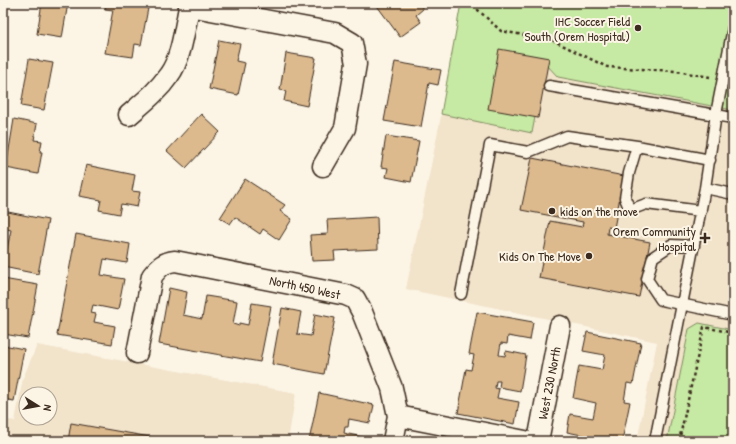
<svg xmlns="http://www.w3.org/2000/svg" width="736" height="444" viewBox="0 0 736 444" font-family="'Patrick Hand',sans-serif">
	<rect width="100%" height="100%" fill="#fcf5e5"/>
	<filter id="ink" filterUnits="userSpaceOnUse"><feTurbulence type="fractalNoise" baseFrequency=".025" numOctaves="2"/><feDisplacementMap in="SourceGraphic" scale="8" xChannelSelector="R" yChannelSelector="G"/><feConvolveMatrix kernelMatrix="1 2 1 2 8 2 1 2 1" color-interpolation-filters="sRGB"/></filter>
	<g filter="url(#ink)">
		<!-- built -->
		<path fill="#f2e3cb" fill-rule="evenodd" d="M461,3H733V441H637L657,342L406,289L452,62L451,54Z
			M37,345L296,393L288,441H3V419L15,421L23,378ZM26,394H50V418H26Z"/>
		<!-- green -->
		<path fill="#c6e9a3" stroke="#808a60" d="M461,3H733V110L558,77L545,63L532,133L441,114Z
			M699,323L733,330V441H667L689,329Z"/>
		<!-- building -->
		<path fill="#dcba8e" stroke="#3b2a1e" d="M42,3H68L62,38L37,34Z
			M106,3H149L141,45L135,44L133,57L105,53L113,10L105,9Z
			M375,3H419L423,9L416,15L421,22L400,37Z
			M219,40L240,44L236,61L245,63L238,95L209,89Z
			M499,49L549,58L538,118L488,109Z
			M286,53L316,58L307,106L284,101L286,91L280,90Z
			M29,59L53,63L44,110L21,106Z
			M395,62L441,70L438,85L429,83L421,127L384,121Z
			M201,114L220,132L186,168L167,151Z
			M14,119L37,124L34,140L42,141L40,152H42L38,174L6,168Z
			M386,136L419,141L411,182L386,177L388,168L381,167Z
			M532,158L624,176L614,228L608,227L607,234L650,242L639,297L539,278L550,221L582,227L583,222L521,210Z
			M86,165L135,175L132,191L140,192L137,207L121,204L119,214L99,210L101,200L79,196Z
			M245,179L285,205L280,211L292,219L279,240L263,229L260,234L235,217L230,224L220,218Z
			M3,211L48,220L38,274L3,267V248L7,249L11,230L3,228Z
			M377,217L378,249L334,251L335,260L312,261L310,235L328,234L327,220Z
			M76,234L130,244L127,263L104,259L101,275L124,279L118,310L93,305L91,313L96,314L94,322L115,326L112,344L57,335Z
			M3,279L38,285L28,338L3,334Z
			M169,288L187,292L183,315L202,319L206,296L237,301L233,324L239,326V323L248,325L252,303L271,306L260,362L159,344Z
			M282,308L301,312L297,334L311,336L315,314L335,318L324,374L272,364Z
			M477,312L533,322L530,340L508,336L507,344L501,343L499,355L505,356L506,351L526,355L520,391L499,387L500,381H496L495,388L499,389L497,398L519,402L515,424L458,413L466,369L471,370L474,355L469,354Z
			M587,332L641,343L633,384L627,383L624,401L630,402L622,441H612L567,432L570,414L593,418L596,403L573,398L579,366L602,370L605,355L583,351Z
			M3,345L24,349L14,401L3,399Z
			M319,393L374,405L370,423L349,419L348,427H345L344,433L367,438V441H309Z
			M71,423L167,440V441H68Z"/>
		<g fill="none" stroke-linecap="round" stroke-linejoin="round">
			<!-- service casing -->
			<g stroke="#3b2a1e" stroke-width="13">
				<path id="service" d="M549,86L733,118
					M637,146L629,173L625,198L630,210L646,204L701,211
					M705,188L733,194
					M694,246L671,245L653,257L647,279L661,300L733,315
					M461,294L490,145L528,152L567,136L637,146L710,160
					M655,441L705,188L716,114L733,28"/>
			</g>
			<!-- minor casing -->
			<g stroke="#3b2a1e" stroke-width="23">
				<path id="minor" d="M189,6L335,33L352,43L356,64L345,128L323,166
					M129,115C144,102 158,91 169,75C182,58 185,24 190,3
					M137,353L152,276C159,267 164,262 175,261L346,295L355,299L362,312L392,388L398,416L393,441
					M398,416L525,441
					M538,441L560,326"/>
			</g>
			<!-- path -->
			<path stroke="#3b2a1e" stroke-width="2.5" stroke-dasharray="3 3" stroke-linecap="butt" d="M478,3V10L501,31L552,40L607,67L676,71L710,77
				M679,441L704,327L733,333"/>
			<!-- service -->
			<use href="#service" stroke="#fcf5e5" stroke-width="10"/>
			<!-- minor -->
			<use href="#minor" stroke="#fcf5e5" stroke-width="20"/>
		</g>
	</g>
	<!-- markers -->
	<g fill="#3b2a1e" stroke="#fcf5e5" stroke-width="1.5">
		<circle cx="638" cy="28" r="4"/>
		<circle cx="552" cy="211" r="4"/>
		<path d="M703 232h4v4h4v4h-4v4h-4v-4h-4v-4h4z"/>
		<circle cx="589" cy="256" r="4"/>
	</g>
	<g text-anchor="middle" stroke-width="4" stroke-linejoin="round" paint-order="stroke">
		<!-- poi labels -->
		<g font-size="13" fill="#3b2a1e" stroke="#fcf5e5" text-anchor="end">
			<text x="630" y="26">IHC Soccer Field<tspan x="630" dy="15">South (Orem Hospital)</tspan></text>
			<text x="560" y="216" text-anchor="start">kids on the move</text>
			<text x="696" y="236">Orem Community<tspan x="696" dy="15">Hospital</tspan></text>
			<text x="581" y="261">Kids On The Move</text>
		</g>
		<!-- street labels -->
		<g font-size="13" fill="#3b2a1e" stroke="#fcf5e5">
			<text transform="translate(305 287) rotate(12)" y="5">North 450 West</text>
			<text transform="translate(549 383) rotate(-79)" y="5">West 230 North</text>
		</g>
	</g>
	<!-- margin -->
	<rect width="736" height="444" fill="none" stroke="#fcf5e5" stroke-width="16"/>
	<rect x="8" y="8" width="720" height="428" fill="none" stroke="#3b2a1e" stroke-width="1.5" filter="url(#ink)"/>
	<!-- north arrow -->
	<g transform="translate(38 406) rotate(101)"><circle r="19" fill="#fcf5e5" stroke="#afa495"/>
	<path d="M0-3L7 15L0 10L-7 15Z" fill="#3b2a1e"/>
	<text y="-6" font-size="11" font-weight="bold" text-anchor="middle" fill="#3b2a1e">N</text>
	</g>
</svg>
